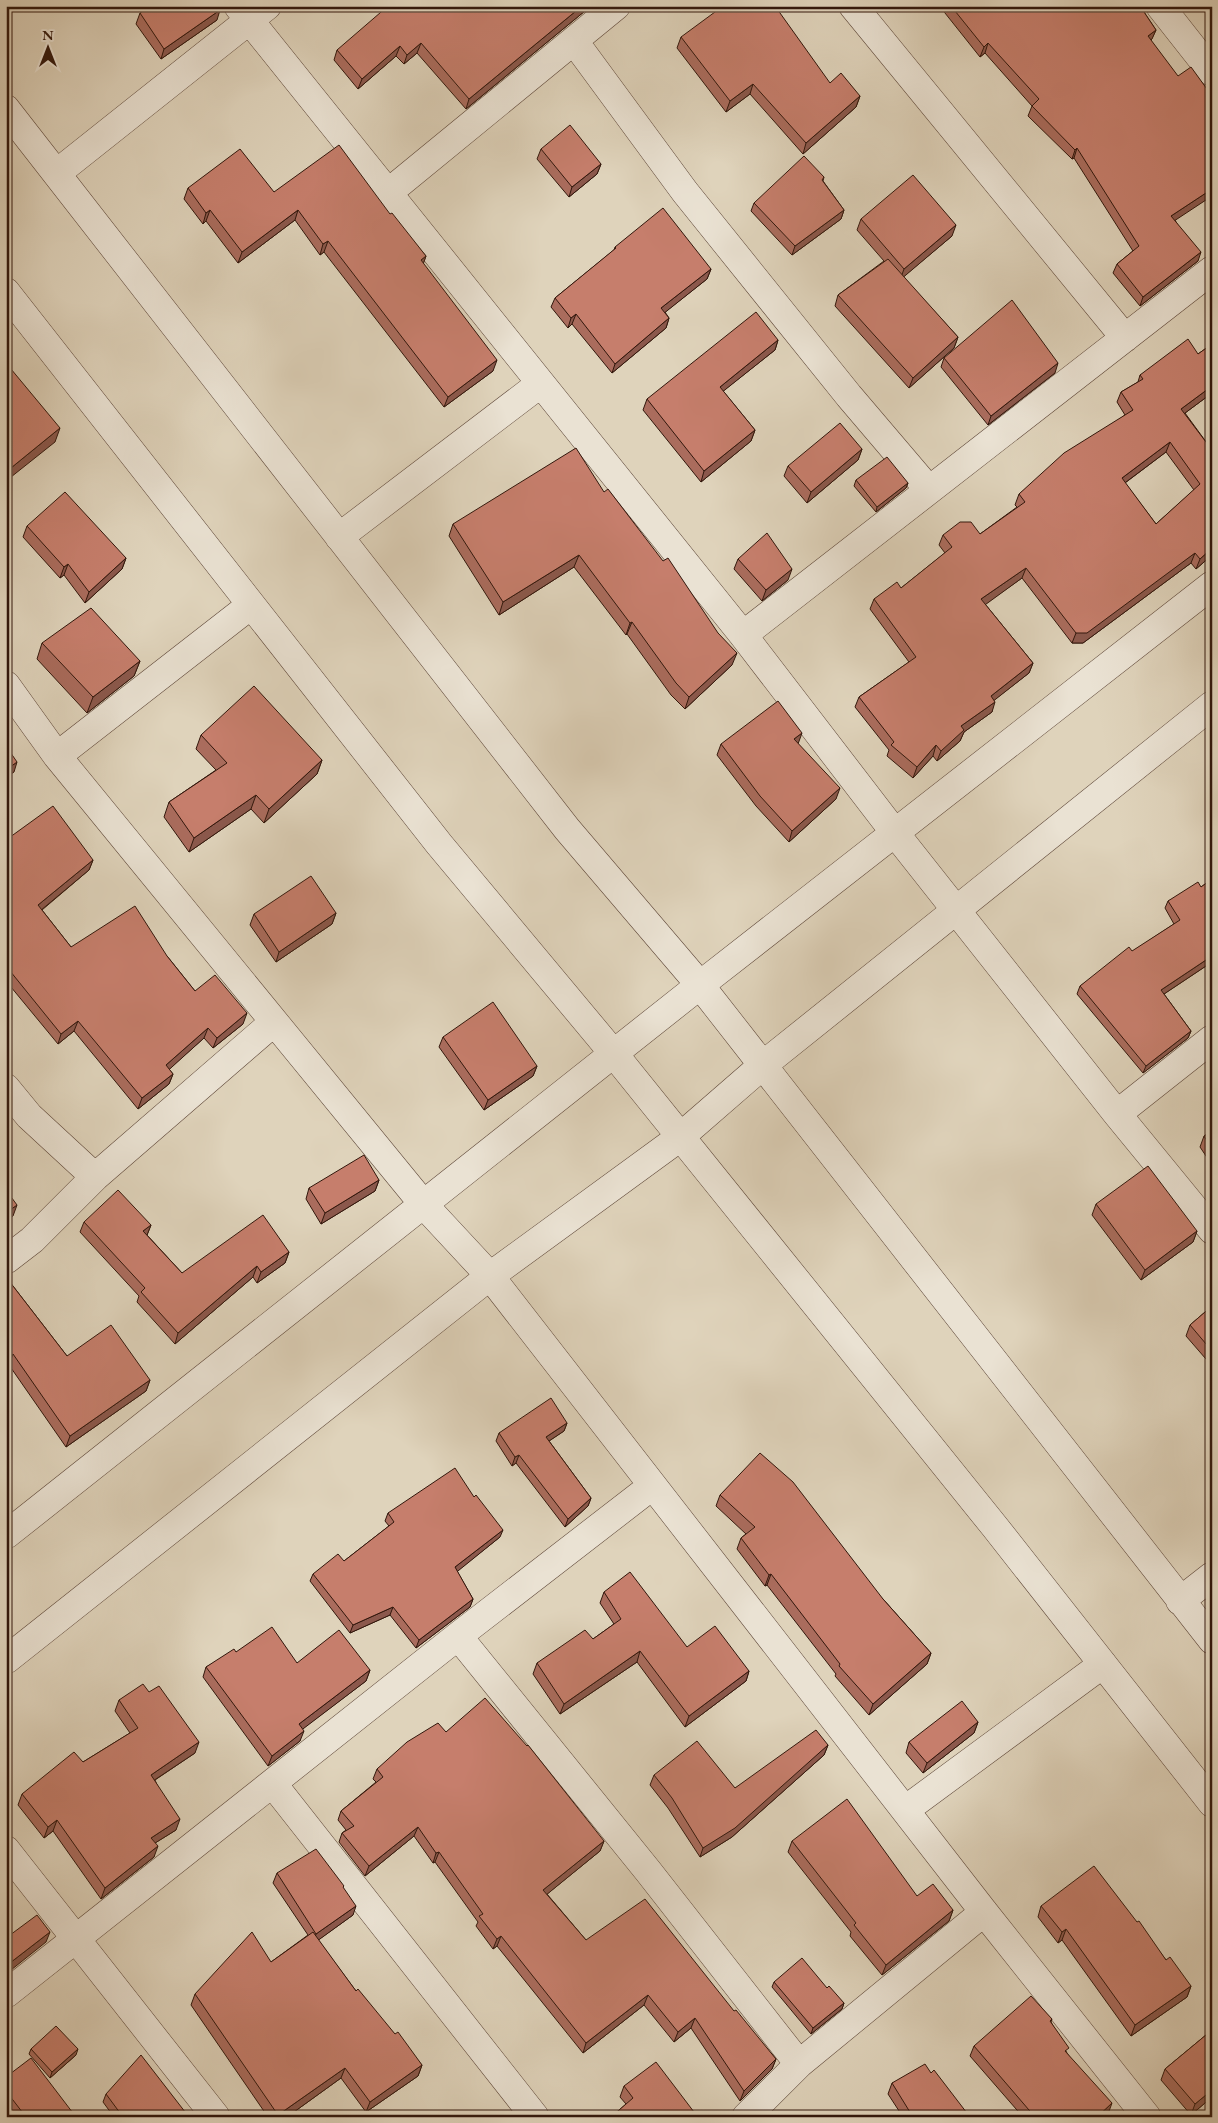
<svg xmlns="http://www.w3.org/2000/svg" width="1218" height="2123" viewBox="0 0 1218 2123" font-family="'EB Garamond',serif">
	<rect width="100%" height="100%" fill="#dfd3bb"/>
	<filter id="stains"><feTurbulence type="fractalNoise" baseFrequency=".004" numOctaves="4"/><feColorMatrix values="0 0 0 0 .2 0 0 0 0 .09 0 0 0 0 .02 0 0 0 .5 -.17"/></filter>
	<radialGradient id="worn" r=".72"><stop offset=".6" stop-color="#630" stop-opacity="0"/><stop offset="1" stop-color="#630" stop-opacity=".3"/></radialGradient>
	<g fill="none" stroke-linecap="round" stroke-linejoin="round">
		<!-- minor casing -->
		<g stroke="#5d4638" stroke-width="29">
			<path id="minor" d="M238,6L743,635L895,833L1117,1114L1212,1230
				M853,6L1125,338
				M1160,6L1212,72
				M574,41L685,192L849,396L929,490
				M6,109L567,829L700,985L1212,1640
				M57,173L267,6
				M389,192L616,6
				M6,292L439,844L614,1054L995,1527L1212,1803
				M339,537L540,384
				M743,635L1212,270
				M6,685L57,756L424,1205L490,1276L984,1912L1147,2117
				M57,756L251,605
				M6,1088L29,1116L95,1177
				M1117,1114L1212,1039
				M6,1260L32,1240L95,1177L274,1022
				M6,1535L700,985L1212,585
				M1180,1601L1212,1576
				M458,1636L648,1871L799,2064
				M6,1660L490,1276L679,1138L763,1065L1212,705
				M273,1784L535,2117
				M905,1810L1103,1664
				M6,1850L216,2117
				M6,1994L458,1636L652,1486
				M746,2117L799,2064L984,1912"/>
		</g>
		<!-- minor -->
		<use href="#minor" stroke="#eae2d3" stroke-width="28"/>
	</g>
	<!-- wall -->
	<path fill="#aa6c5d" stroke="#32170c" fill-rule="evenodd" d="M591,6L466,109L417,53L404,64L396,56L358,89L334,60L337,50Z
		M941,6H1140L1156,30L1151,40L1175,220L1198,261L1140,306L1113,273L1117,264L1133,251L1074,158L1072,159L1028,116L1032,106L985,53L980,57L941,8Z
		M140,13L217,20L161,59L136,24Z
		M681,37L830,83L860,96L856,107L803,154L750,94L726,112L677,48Z
		M541,149L601,164L597,174L569,197L537,159Z
		M824,177L823,181L844,210L841,219L792,255L751,211L754,203Z
		M188,188L274,192L390,214L426,256L423,264L493,371L444,407L324,252L320,255L295,220L238,263L206,221L203,224L184,199Z
		M861,219L952,236L903,277L958,337L954,348L909,388L835,306L838,295L884,261L857,230Z
		M615,247L711,269L707,279L665,312L669,318L666,328L612,373L572,324L568,328L551,307L555,298L614,250Z
		M778,340L775,350L723,391L755,430L751,441L701,482L643,410L647,399Z
		M1212,344V393L1185,413L1212,450V555L1196,569L1191,563L1083,643H1072L1022,578L985,604L1033,663L1029,673L994,700L992,712L964,732L960,741L937,761L933,756L913,778L887,756L889,750L855,707L859,697L909,662L870,609L874,599L901,588L945,553L939,545L943,535L980,534L1017,507L1015,505L1019,494L1125,415L1117,402L1121,392L1138,382L1140,375L1198,354ZM1166,452L1194,490L1156,524L1125,483Z
		M944,358L1055,373L988,425L941,367Z
		M862,449L858,460L807,503L784,476L788,466Z
		M856,480L908,483L906,488L876,512L854,486Z
		M604,492L732,665L685,709L671,695L627,634L626,635L574,567L499,615L449,536L453,524Z
		M27,526L126,558L122,569L85,603L64,575L60,578L23,537Z
		M738,559L788,580L762,601L734,569Z
		M42,643L140,661L134,676L87,713L37,659Z
		M201,735L322,760L317,774L264,823L251,809L189,852L164,817L169,802L216,770L196,749Z
		M721,744H798L836,799L789,842L756,806L717,755Z
		M6,840L93,860L89,870L42,910L71,947L167,956L195,991L243,1024L213,1048L204,1038L169,1069L173,1074L169,1084L138,1109L74,1031L58,1044L6,981Z
		M1212,879V973L1206,966L1164,994L1191,1031L1188,1038L1143,1073L1077,994L1080,986L1174,924L1165,908L1168,901L1201,887Z
		M336,913L332,924L276,962L250,925L254,914Z
		M443,1037L537,1066L533,1076L484,1110L439,1047Z
		M1212,1131V1165L1200,1147L1204,1136Z
		M379,1180L375,1191L321,1224L306,1199L309,1188Z
		M1096,1204L1197,1231L1193,1242L1141,1280L1092,1215Z
		M84,1222L151,1225L147,1235L182,1273L289,1252L285,1263L257,1283L253,1277L175,1344L137,1302L139,1296L80,1232Z
		M6,1277L67,1356L150,1380L146,1391L66,1447L9,1365Z
		M1212,1306V1366L1186,1336L1190,1325Z
		M567,1423L564,1431L549,1441L591,1498L588,1506L565,1527L516,1463L512,1466L496,1441L499,1433Z
		M720,1495L883,1599L931,1653L927,1664L869,1715L835,1676L836,1674L767,1585L765,1586L737,1549L741,1538L746,1534L716,1506Z
		M388,1513L500,1537L457,1571L473,1599L470,1607L416,1648L390,1615L350,1633L310,1581L313,1574L344,1561L389,1526L385,1521Z
		M604,1592L687,1647L749,1671L746,1681L685,1727L637,1662L560,1714L533,1674L537,1663L593,1639L614,1624L600,1603Z
		M236,1652L297,1663L370,1670L366,1681L302,1729L300,1741L268,1766L203,1677L206,1667Z
		M149,1692L195,1753L155,1780L176,1830L155,1843L154,1857L101,1899L53,1831L44,1838L18,1805L22,1794L83,1762L130,1733L115,1711L119,1700Z
		M978,1722L974,1733L923,1773L906,1753L909,1742Z
		M446,1732L604,1841L600,1851L547,1894L586,1940L734,2011L776,2059L772,2069L740,2101L691,2028L674,2042L644,2005L583,2053L497,1946L493,1949L476,1926L478,1922L435,1862L433,1863L414,1836L365,1876L339,1842L342,1833L346,1830L338,1820L341,1811L376,1782L373,1779L377,1769Z
		M828,1745L824,1755L732,1837L700,1857L668,1808L650,1785L654,1775L735,1788Z
		M792,1841L917,1896L953,1910L949,1921L882,1975L850,1936L851,1932L788,1852Z
		M277,1873L343,1888L353,1915L318,1940L356,1991L422,2065L418,2076L366,2112L341,2078L287,2117H268L191,2005L195,1994L271,1962L308,1935L273,1883Z
		M1041,1906L1137,1922L1166,1960L1191,1986L1187,1997L1131,2036L1062,1940L1058,1943L1038,1917Z
		M774,1982L827,1988L844,2003L842,2009L811,2034L772,1987Z
		M1052,2019L1051,2022L1067,2053L1108,2114L1105,2117H1023L970,2056L974,2046Z
		M1212,2030V2097L1191,2115L1161,2080L1165,2069Z
		M31,2049L76,2055L50,2078L29,2054Z
		M931,2073L970,2117H903L888,2094L892,2083Z
		M6,2077L76,2117H15L6,2105Z
		M624,2086L694,2112L692,2117H611L626,2104L620,2097Z
		M106,2094L189,2117H114L103,2102Z"/>
	<!-- shaded-wall -->
	<path fill="#8b584c" stroke="#32170c" d="M582,6H591L466,109L469,99Z
		M220,10L217,20L161,59L164,49Z
		M1156,30L1152,39L1145,45L1148,36Z
		M421,43L417,53L404,64L407,55Z
		M988,43L985,53L980,57L984,47Z
		M400,46L396,56L358,89L362,79Z
		M753,84L750,94L726,112L730,101Z
		M860,96L856,107L803,154L806,143Z
		M1077,148L1074,158L1072,159L1075,150Z
		M601,164L597,174L569,197L572,187Z
		M1212,189V196L1168,225L1171,216Z
		M210,210L206,221L203,224L206,213Z
		M298,210L295,220L238,263L242,252Z
		M844,210L841,219L792,255L795,246Z
		M956,225L952,236L900,280L904,269Z
		M328,241L324,252L320,255L323,244Z
		M1201,252L1198,261L1140,306L1143,297Z
		M426,256L422,267L421,260Z
		M711,269L707,279L658,318L661,308Z
		M576,314L572,324L568,328L571,318Z
		M669,318L666,328L612,373L615,364Z
		M958,337L954,348L909,388L913,378Z
		M778,340L775,350L716,397L720,387Z
		M497,360L493,371L444,407L448,397Z
		M1058,363L1055,373L988,425L991,416Z
		M1212,386V393L1177,419L1181,409Z
		M60,428L55,442L6,481V472Z
		M755,430L751,441L701,482L704,471Z
		M1170,442L1166,452L1118,488L1122,478Z
		M862,449L858,460L807,503L811,492Z
		M908,483L906,488L876,512L877,507Z
		M1212,548V555L1196,569L1200,559Z
		M1195,553L1191,563L1083,643H1072L1076,633Z
		M579,555L574,567L499,615L503,602Z
		M126,558L122,569L85,603L89,592Z
		M68,564L64,575L60,578L64,567Z
		M1026,568L1022,578L978,610L981,599Z
		M792,569L788,580L762,601L766,590Z
		M632,622L627,634L626,635L630,623Z
		M737,653L732,665L685,709L689,697Z
		M140,661L134,676L87,713L93,697Z
		M1033,663L1029,673L987,706L991,696Z
		M995,702L992,712L964,732L960,741L937,761L941,751L961,726Z
		M802,733L798,744L790,750L794,739Z
		M936,745L933,756L913,778L917,767Z
		M322,760L317,774L264,823L269,809Z
		M17,762L14,772L6,778V770Z
		M840,788L836,799L789,842L792,831Z
		M256,795L251,809L189,852L194,838Z
		M93,860L89,870L34,916L38,905Z
		M336,913L332,924L276,962L279,952Z
		M1209,958L1206,966L1158,998L1161,990Z
		M247,1013L243,1024L213,1048L217,1038Z
		M78,1021L74,1031L58,1044L61,1034Z
		M208,1028L204,1038L162,1076L166,1065Z
		M1191,1031L1188,1038L1143,1073L1146,1066Z
		M537,1066L533,1076L484,1110L488,1100Z
		M173,1074L169,1084L138,1109L142,1098Z
		M379,1180L375,1191L321,1224L325,1213Z
		M17,1205L13,1216L6,1221V1213Z
		M151,1225L147,1235L143,1231Z
		M1197,1231L1193,1242L1141,1280L1145,1270Z
		M289,1252L285,1263L257,1283L261,1272Z
		M257,1266L253,1277L175,1344L178,1333Z
		M13,1354L9,1365L6,1367V1359Z
		M150,1380L146,1391L66,1447L70,1436Z
		M567,1423L564,1431L543,1445L546,1437Z
		M519,1455L516,1463L512,1466L515,1457Z
		M591,1498L588,1506L565,1527L568,1519Z
		M503,1530L500,1537L453,1575L455,1567Z
		M771,1574L767,1585L765,1586L769,1575Z
		M473,1599L470,1607L416,1648L419,1640Z
		M393,1607L390,1615L350,1633L353,1625Z
		M640,1651L637,1662L560,1714L564,1704Z
		M931,1653L927,1664L869,1715L873,1704Z
		M370,1670L366,1681L295,1735L299,1724Z
		M749,1671L746,1681L685,1727L689,1716Z
		M978,1722L974,1733L923,1773L927,1763Z
		M304,1731L300,1741L268,1766L272,1756Z
		M199,1742L195,1753L147,1785L151,1775Z
		M828,1745L824,1755L732,1837L700,1857L703,1848Z
		M180,1819L176,1830L147,1848L151,1838Z
		M57,1820L53,1831L44,1838L48,1827Z
		M418,1827L414,1836L365,1876L369,1866Z
		M604,1841L600,1851L540,1900L543,1890Z
		M158,1846L154,1857L101,1899L105,1888Z
		M439,1852L435,1862L433,1863L436,1853Z
		M356,1906L353,1915L313,1944L316,1934Z
		M953,1910L949,1921L882,1975L886,1965Z
		M1066,1929L1062,1940L1058,1943L1062,1932Z
		M50,1932L46,1942L6,1974V1966Z
		M501,1936L497,1946L493,1949L497,1939Z
		M1191,1986L1187,1997L1131,2036L1135,2025Z
		M648,1995L644,2005L583,2053L586,2043Z
		M844,2003L842,2009L811,2034L813,2028Z
		M695,2018L691,2028L674,2042L678,2032Z
		M78,2049L76,2055L50,2078L52,2072Z
		M776,2059L772,2069L740,2101L744,2091Z
		M422,2065L418,2076L366,2112L370,2102Z
		M345,2068L341,2078L287,2117H277L278,2115Z
		M1212,2090V2097L1191,2115L1195,2104Z
		M1112,2103L1108,2114L1105,2117H1097Z
		M694,2112L692,2117H687Z"/>
	<!-- building -->
	<path fill="#c67e6c" stroke="#32170c" fill-rule="evenodd" d="M150,6H218L220,10L164,49L140,13Z
		M388,6H582L469,99L421,43L407,55L400,46L362,79L337,50Z
		M731,6H775L830,83L841,73L860,96L806,143L753,84L730,101L681,37L719,9L726,10Z
		M951,6H1140L1156,30L1148,36L1178,76L1191,67L1212,96V189L1171,216L1201,252L1143,297L1117,264L1139,246L1077,148L1075,150L1032,106L1039,99L988,43L984,47Z
		M570,125L601,164L572,187L541,149Z
		M339,145L390,214L392,213L426,256L421,260L497,360L448,397L328,241L323,244L298,210L242,252L210,210L206,213L188,188L240,149L274,192Z
		M804,156L824,177L822,180L844,210L795,246L754,203Z
		M913,175L956,225L904,269L861,219Z
		M663,208L711,269L661,308L669,318L615,364L576,314L571,318L555,298L616,248L615,247Z
		M888,259L958,337L913,378L838,295Z
		M1012,300L1058,363L991,416L944,358Z
		M756,312L778,340L720,387L755,430L704,471L647,399Z
		M1188,339L1198,354L1212,344V386L1181,409L1212,450V515L1211,516L1212,517V548L1200,559L1195,553L1087,633H1076L1026,568L981,599L1033,663L991,696L995,702L961,726L964,730L941,751L936,745L917,767L891,745L894,742L859,697L916,657L874,599L897,582L901,588L952,547L943,535L960,522H971L980,534L1025,502L1019,494L1064,453L1133,410L1121,392L1143,379L1140,375ZM1170,442L1200,484L1156,524L1122,478Z
		M6,363L60,428L6,472Z
		M840,423L862,449L811,492L788,466Z
		M576,448L604,492L608,489L663,561L668,558L718,633L737,653L689,697L676,683L632,622L630,623L579,555L503,602L453,524Z
		M887,457L908,483L877,507L856,480Z
		M65,492L126,558L89,592L68,564L64,567L27,526Z
		M767,533L792,569L766,590L738,559Z
		M91,608L140,661L93,697L42,643Z
		M254,686L322,760L269,809L256,795L194,838L169,802L227,763L201,735Z
		M778,701L802,733L794,739L840,788L792,831L760,796L721,744Z
		M6,746L17,762L6,770Z
		M53,806L93,860L38,905L71,947L135,906L167,956L195,991L215,975L247,1013L217,1038L208,1028L166,1065L173,1074L142,1098L78,1021L61,1034L6,966V840Z
		M311,876L336,913L279,952L254,914Z
		M1212,879V962L1209,958L1161,990L1191,1031L1146,1066L1080,986L1129,947L1132,951L1180,920L1168,901L1198,882L1201,887Z
		M493,1002L537,1066L488,1100L443,1037Z
		M1212,1131V1149L1204,1136Z
		M364,1155L379,1180L325,1213L309,1188Z
		M1148,1166L1197,1231L1145,1270L1096,1204Z
		M6,1190L17,1205L6,1213Z
		M118,1190L151,1225L143,1231L182,1273L263,1215L289,1252L261,1272L257,1266L178,1333L141,1292L145,1288L84,1222Z
		M6,1277L67,1356L111,1325L150,1380L70,1436L13,1354L6,1359Z
		M1212,1306V1351L1190,1325Z
		M551,1398L567,1423L546,1437L591,1498L568,1519L519,1455L515,1457L499,1433Z
		M760,1453L793,1482L883,1599L931,1653L873,1704L839,1666L840,1664L771,1574L769,1575L741,1538L755,1527L720,1495Z
		M455,1468L474,1497L476,1495L503,1530L455,1567L473,1599L419,1640L393,1607L353,1625L313,1574L338,1554L344,1561L394,1522L388,1513Z
		M630,1572L687,1647L715,1626L749,1671L689,1716L640,1651L564,1704L537,1663L585,1630L593,1639L621,1619L604,1592Z
		M272,1627L297,1663L339,1630L370,1670L299,1724L304,1731L272,1756L206,1667L234,1649L236,1652Z
		M143,1684L149,1692L159,1686L199,1742L151,1775L180,1819L151,1838L158,1846L105,1888L57,1820L48,1827L22,1794L74,1752L83,1762L138,1728L119,1700Z
		M485,1698L527,1746L528,1745L604,1841L543,1890L586,1940L645,1899L734,2011L736,2010L776,2059L744,2091L695,2018L678,2032L648,1995L586,2043L501,1936L497,1939L479,1916L483,1914L439,1852L436,1853L418,1827L369,1866L342,1833L354,1826L341,1811L383,1777L377,1769L407,1742L438,1723L446,1732Z
		M962,1701L978,1722L927,1763L909,1742Z
		M816,1730L828,1745L735,1828L703,1848L672,1798L654,1775L697,1741L735,1788Z
		M847,1799L917,1896L933,1884L953,1910L886,1965L854,1925L856,1923L792,1841Z
		M316,1849L344,1886L343,1887L356,1906L316,1934L277,1873Z
		M1094,1866L1137,1922L1139,1921L1166,1960L1170,1957L1191,1986L1135,2025L1066,1929L1062,1932L1041,1906Z
		M37,1915L50,1932L6,1966V1938Z
		M252,1932L271,1962L313,1932L356,1991L358,1989L395,2034L398,2032L422,2065L370,2102L345,2068L278,2115L195,1994Z
		M802,1958L827,1988L829,1986L844,2003L813,2028L774,1982Z
		M1031,1996L1052,2019L1050,2021L1069,2048L1065,2051L1112,2103L1097,2117H1035L974,2046Z
		M56,2026L78,2049L52,2072L31,2049Z
		M1212,2030V2090L1195,2104L1165,2069Z
		M141,2055L189,2117H123L106,2094Z
		M31,2058L76,2117H26L6,2091V2077Z
		M656,2062L694,2112L687,2117H611L633,2098L624,2086Z
		M925,2064L931,2073L934,2070L970,2117H913L892,2083Z
		M453,2112L457,2117H447Z"/>
	<!-- margin -->
	<rect width="1218" height="2123" fill="none" stroke="#dfd3bb" stroke-width="25"/>
	<rect x="8" y="8" width="1203" height="2108" fill="none" stroke="#32170c" stroke-width="2.5"/>
	<rect x="12" y="12" width="1193" height="2098" fill="none" stroke="#32170c"/>
	<!-- north arrow -->
	<g transform="translate(48 48)" stroke="#eae2d3" stroke-width="4" paint-order="stroke">
	<path d="M0-4L9 19L0 12L-9 19Z" fill="#32170c"/>
	<text y="-8" font-size="14" font-weight="bold" text-anchor="middle" fill="#32170c">N</text>
	</g>
	<rect width="100%" height="100%" filter="url(#stains)"/>
	<rect width="100%" height="100%" fill="url(#worn)"/>
</svg>
